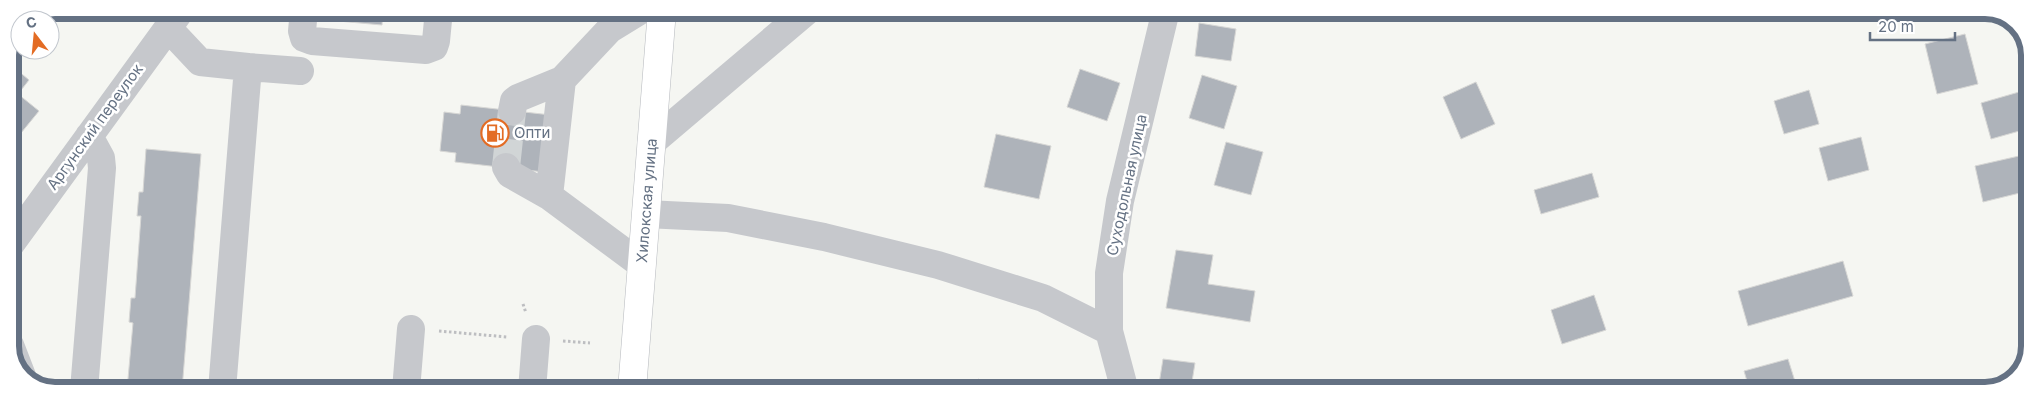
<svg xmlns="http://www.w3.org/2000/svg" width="2040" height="401" viewBox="0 0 2040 401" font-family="Inter,sans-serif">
	<rect width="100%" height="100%" fill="#f5f6f2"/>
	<!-- building -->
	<path fill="#aeb3ba" stroke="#d7d7d5" d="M327,10H383L382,25L327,20Z
		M1199,23L1236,29L1231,61L1195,56Z
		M1965,34L1978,84L1937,94L1925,44Z
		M10,64L29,80L18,94L39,111L21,133L10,124Z
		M1080,69L1120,83L1107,121L1067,107Z
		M1202,75L1237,86L1224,129L1189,118Z
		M1476,82L1495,124L1461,139L1443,97Z
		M1809,90L1819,124L1784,134L1774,101Z
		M2026,90L2030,103V128L1991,139L1981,103Z
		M461,105L551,115L544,172L455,162L456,153L440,151L444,112L460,114Z
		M996,134L1051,146L1039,199L984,187Z
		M1861,137L1869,170L1828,181L1819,148Z
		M1226,142L1263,152L1251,195L1214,185Z
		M146,149L201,154L182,390H127L133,323L129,322L131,298H135L141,216H137L139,192H143Z
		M2019,156L2028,191L1983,202L1975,166Z
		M1592,173L1599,197L1541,214L1534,190Z
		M1176,250L1213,255L1208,284L1255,291L1250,322L1166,308Z
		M1843,261L1853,296L1748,326L1738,291Z
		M1594,295L1606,330L1562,344L1551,310Z
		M1163,359L1195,363L1191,388L1159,384Z
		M1788,359L1798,391H1750L1744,371Z
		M978,379L1010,390V391H974Z
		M450,387L496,390H449Z"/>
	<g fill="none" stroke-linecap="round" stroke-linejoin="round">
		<!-- minor-tunnel -->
		<path stroke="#d1d5d6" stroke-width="28" stroke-dasharray="28 14" stroke-linecap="butt" d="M506,167L512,111"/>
		<!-- major casing -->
		<g stroke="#b6b9be" stroke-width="29">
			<g id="major">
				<path id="s1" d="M632,390L662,10"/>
			</g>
		</g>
		<!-- path -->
		<path stroke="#bdbec1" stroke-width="3" stroke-dasharray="2.5 2.5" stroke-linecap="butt" d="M523,304L526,313
			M439,331L507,337
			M563,341L590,343"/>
		<!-- minor -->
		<path stroke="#c6c8cc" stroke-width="28" d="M304,10L302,31L304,38L312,41L426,50L434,47L436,41L439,10
			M641,10L610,29L562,80L549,196L642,265
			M168,28L200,62L248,67L222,390
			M248,67L300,71
			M512,111L514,101L518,98L562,80
			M651,143L808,10
			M506,167L510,174L549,196
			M646,214L728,218L824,237L938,265L1043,298L1109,331
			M10,245L181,10
			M10,345L22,376
			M84,390L102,168L101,158L89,136
			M406,390L411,329
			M532,390L536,339
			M1125,391L1109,331V273L1120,201L1166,10"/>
		<!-- major -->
		<use href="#major" stroke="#fff" stroke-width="28"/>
	</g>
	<!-- icons -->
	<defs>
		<g id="fuel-ring" transform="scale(1.4375)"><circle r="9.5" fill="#fff" stroke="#e36c24" stroke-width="1.5"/><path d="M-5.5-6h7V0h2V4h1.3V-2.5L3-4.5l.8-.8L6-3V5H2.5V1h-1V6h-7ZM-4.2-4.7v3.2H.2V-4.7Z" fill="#e36c24"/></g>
	</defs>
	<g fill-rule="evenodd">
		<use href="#fuel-ring" x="495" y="133"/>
	</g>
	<g text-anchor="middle" stroke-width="5" stroke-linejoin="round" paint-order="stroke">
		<!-- street labels -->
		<g font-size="15" fill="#647183" stroke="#fff">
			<text transform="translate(95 127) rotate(-54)" y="5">Аргунский переулок</text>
			<text transform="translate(1127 185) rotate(-78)" y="5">Суходольная улица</text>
			<text dy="5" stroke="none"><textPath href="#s1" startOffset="190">Хилокская улица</textPath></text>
		</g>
		<!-- poi labels -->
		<g font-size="15" fill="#647183" stroke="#fff" text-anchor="start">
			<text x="514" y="138">Опти</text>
		</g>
	</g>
	<!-- crop -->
	<path d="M0 0H2040V401H0ZM55 19H1985A36 36 0 0 1 2021 55V346A36 36 0 0 1 1985 382H55A36 36 0 0 1 19 346V55A36 36 0 0 1 55 19Z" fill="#fff" fill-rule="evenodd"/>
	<path fill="none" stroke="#647183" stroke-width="6" d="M55 19H1985A36 36 0 0 1 2021 55V346A36 36 0 0 1 1985 382H55A36 36 0 0 1 19 346V55A36 36 0 0 1 55 19Z"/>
	<!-- north arrow -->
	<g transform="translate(35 35) rotate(344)"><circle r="24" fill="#ffffff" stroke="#c1c6cd"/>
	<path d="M0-4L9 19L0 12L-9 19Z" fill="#e36c24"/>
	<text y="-8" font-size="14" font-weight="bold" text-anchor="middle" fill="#647183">С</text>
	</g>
	<!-- scale -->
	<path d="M1870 32v8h85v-8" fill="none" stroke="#647183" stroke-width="2.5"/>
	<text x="1878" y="32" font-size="15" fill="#647183" stroke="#ffffff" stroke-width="4" paint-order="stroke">20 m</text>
</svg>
